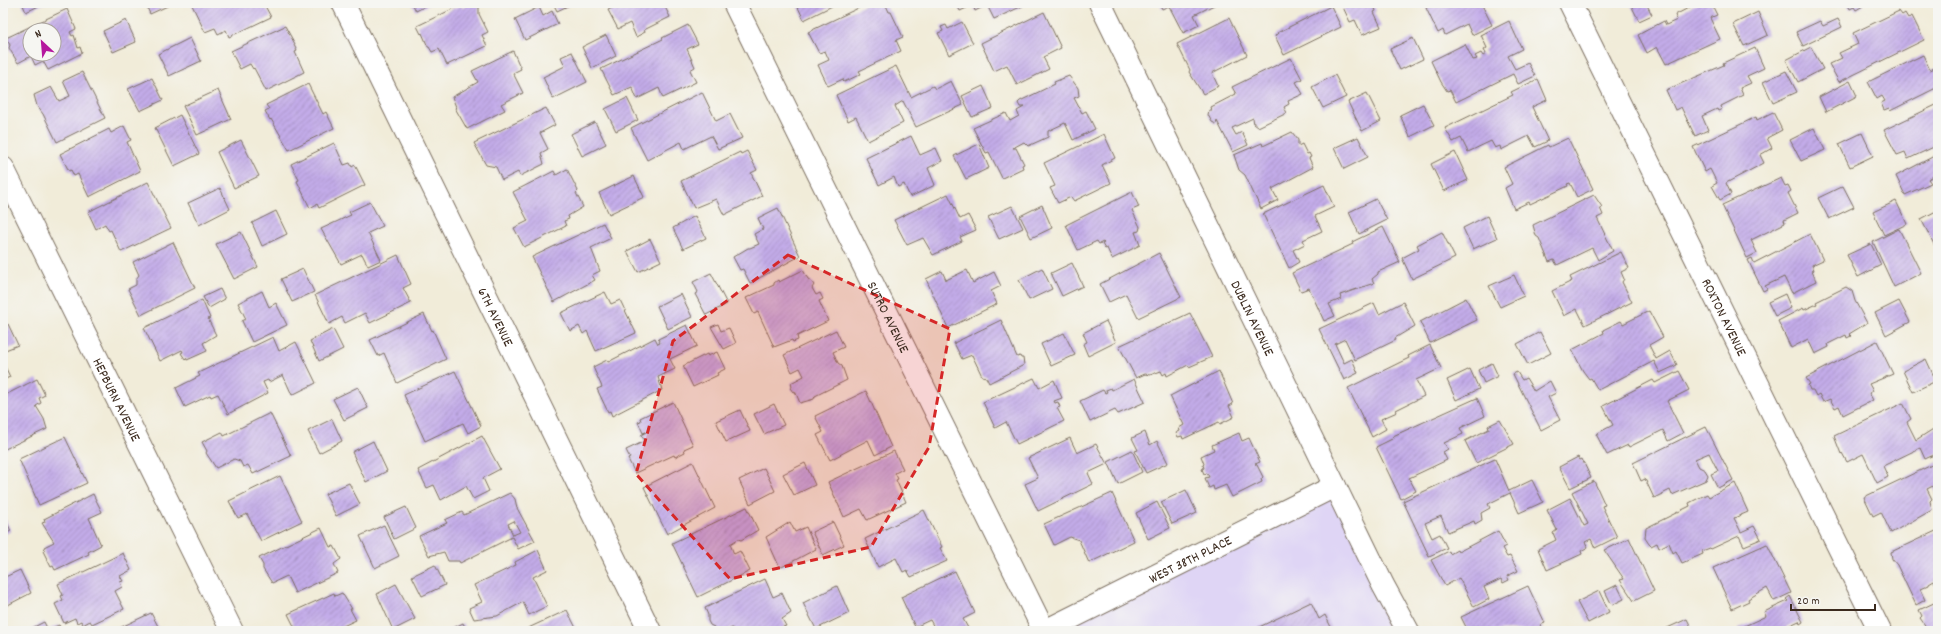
<svg xmlns="http://www.w3.org/2000/svg" width="1941" height="634" viewBox="0 0 1941 634" font-family="Dekko,sans-serif">
	<defs>
		<pattern id="building-hatch" width="6" height="6" patternUnits="userSpaceOnUse"><rect width="6" height="6" fill="#c3ace9"/><path d="M-1 1l2-2M0 6l6-6M5 7l2-2" fill="none" stroke="#a08cbc"/></pattern>
	</defs>
	<rect width="100%" height="100%" fill="#f6f6f2"/>
	<filter id="ink" filterUnits="userSpaceOnUse"><feTurbulence type="fractalNoise" baseFrequency=".025" numOctaves="2"/><feDisplacementMap in="SourceGraphic" scale="8" xChannelSelector="R" yChannelSelector="G"/><feConvolveMatrix kernelMatrix="1 2 1 2 8 2 1 2 1" color-interpolation-filters="sRGB"/></filter>
	<filter id="wash" filterUnits="userSpaceOnUse"><feTurbulence type="fractalNoise" baseFrequency=".012" numOctaves="4" result="noise"/><feDisplacementMap in="SourceGraphic" scale="16" xChannelSelector="R" yChannelSelector="G"/><feGaussianBlur stdDeviation="0.9" result="paint"/><feColorMatrix in="noise" values="0 0 0 0 0 0 0 0 0 0 0 0 0 0 0 0 0 1.4 0 .05"/><feComposite in="paint" operator="in"/></filter>
	<g filter="url(#wash)">
		<rect width="100%" height="100%" fill="#f1ecd9"/>
		<!-- built -->
		<path fill="#dfd5f5" d="M1335,486L1408,631H1044Z"/>
		<g id="blocks">
			<!-- building -->
			<path fill="url(#building-hatch)" fill-rule="evenodd" d="M22,3H45L26,12Z
				M145,3H174L150,14Z
				M191,3H271L265,6L271,17L229,37L226,30L218,34L215,28L205,32Z
				M412,3H432L416,11Z
				M472,3H484V5L479,7V14L488,32L482,35L487,46L447,65L439,49L432,52L429,47H428L422,33L421,34L417,26L461,5L462,8Z
				M553,3H574L557,11Z
				M623,3H663L670,17L644,30L645,32L636,37L630,23L618,29L608,10Z
				M796,3H838L804,20Z
				M869,3H885L889,12H891L903,37L896,40L901,51L859,71L861,74L844,82L843,79L828,86L818,65L829,60L825,51L819,53L808,32Z
				M956,3H1029L994,19L987,5L975,11L973,5L960,11Z
				M1159,3H1218L1194,15L1199,25L1183,33L1169,6L1162,9Z
				M1341,3H1373L1376,11L1374,12L1381,27L1362,35L1355,20L1350,22Z
				M1433,3H1481L1492,25L1472,35L1467,24L1445,35L1443,30L1438,33L1426,8L1433,4Z
				M1630,3H1646L1652,15L1639,21Z
				M1698,3H1711L1717,15L1710,18L1720,39L1666,64L1657,47L1647,53L1638,35L1664,21L1666,25L1677,20L1675,15Z
				M1847,3H1861L1863,6L1856,10L1854,7L1850,9Z
				M1331,6L1341,27L1284,55L1275,36L1278,34L1277,33Z
				M539,7L543,16L552,11L558,24L525,40L515,19Z
				M67,9L76,29L70,32L72,36L74,35L78,48L80,47L82,53L48,70L43,61L35,65L31,56L18,63L9,48L10,45L6,38ZM30,30H54V54H30Z
				M1899,11L1902,15L1905,13L1908,18L1912,16L1924,40L1839,82L1829,64L1842,58L1839,53L1858,44L1853,33Z
				M1044,12L1061,48L1043,57L1049,69L1017,85L1007,65L994,71L981,43Z
				M1758,12L1768,35L1744,46L1733,24Z
				M1229,18L1247,55L1212,73L1218,86L1203,94L1189,72L1190,70L1177,44Z
				M1838,19L1842,27L1803,46L1796,32L1820,21L1823,26Z
				M126,20L136,42L113,52L103,31Z
				M1509,21L1522,49L1508,56L1515,69L1528,63L1535,76L1518,84L1513,74L1456,102L1450,90L1447,91L1441,82L1431,61L1465,44L1473,60L1477,59L1475,56L1481,53L1483,56L1486,54L1484,50L1487,48L1481,35Z
				M962,22L973,43L949,55L938,33L943,31L941,27L946,25L948,29Z
				M688,25L698,44L687,49L695,67L690,70L696,82L663,98L659,88L637,99L632,87L614,95L601,69L663,39L662,38Z
				M285,26L295,44L294,45L297,51L295,52L304,72L266,91L254,68L253,69L250,64L240,69L231,51Z
				M606,35L616,56L592,68L582,47Z
				M190,38L201,61L169,76L158,54Z
				M1413,38L1423,59L1400,70L1390,49Z
				M1811,47L1823,69L1798,82L1786,60Z
				M1755,48L1764,68L1747,76L1751,83L1740,88L1743,95L1721,106L1722,109L1718,111L1717,109L1702,116L1708,130L1695,136L1681,107L1675,110L1666,90L1724,65L1723,63Z
				M513,51L521,69L513,73L523,93L501,104L505,110L467,129L455,108L456,107L452,97L478,82L472,71Z
				M572,52L587,82L553,99L543,77L565,66L561,57Z
				M1923,55L1930,70L1937,67L1938,68V87L1890,111L1889,108L1884,110L1881,103L1885,101L1882,96L1877,99L1868,82Z
				M1291,58L1302,79L1296,82L1303,94L1288,101L1289,104L1284,107L1287,113L1258,127L1254,124L1253,118L1232,128L1236,135L1242,132L1248,145L1233,152L1217,121L1216,124L1212,122L1208,115L1209,110H1212L1211,107L1236,94L1232,87Z
				M896,66L911,97L933,86L935,89L951,81L963,105L916,127L903,101L895,106L903,123L868,141L856,117L848,121L836,95Z
				M1786,71L1797,92L1773,103L1763,82Z
				M82,72L105,118L57,142L43,114L37,106L34,95L51,87L59,101L70,96L63,81Z
				M1335,75L1346,97L1323,108L1312,87Z
				M1069,76L1078,88L1079,96L1074,98L1082,113L1086,111L1095,129L1073,140L1065,123L1048,131V137L1028,146L1024,142L1013,148H1016L1024,164L1022,165L1023,168L1002,178L989,152L986,153L973,128L1006,113L1010,121L1019,116L1017,111L1024,107H1020L1018,103L1020,101L1055,84L1054,82Z
				M152,78L163,100L140,111L128,89Z
				M1538,79L1547,100L1532,107L1548,141L1535,147L1529,136L1501,150L1500,146L1495,148L1491,141L1468,152L1461,138L1453,142L1445,128L1513,95L1511,92Z
				M1850,81L1857,96L1826,112L1819,97Z
				M308,84L323,114L326,112L334,128L289,150L271,119L270,120L265,111L269,109L266,105Z
				M983,86L993,108L972,117L962,96Z
				M218,90L231,119L197,135L183,106Z
				M702,92L716,121L730,114L742,138L718,149L711,136L684,149L681,142L647,160L631,128Z
				M1367,93L1381,121L1362,131L1348,102Z
				M627,98L638,120L616,131L605,109Z
				M1423,104L1434,125L1410,137L1400,115Z
				M1938,104V145L1908,159L1905,152L1897,155L1884,130Z
				M546,108L555,125L540,133L548,149L541,153L544,164L520,176L518,172L502,180L496,167L486,165L474,143Z
				M1773,112L1782,130L1767,138L1772,148L1760,155L1764,163L1726,183L1731,194L1720,200L1712,186L1717,183L1710,169L1705,172L1693,147L1756,117L1757,120Z
				M180,115L199,154L174,166L155,128Z
				M595,122L606,144L582,156L571,134Z
				M124,126L131,140L127,142L140,171L89,197L78,174L74,176L71,170L69,171L60,154L109,129L111,133Z
				M1814,128L1825,150L1801,161L1790,140Z
				M1292,132L1298,140V146L1302,144L1307,154L1309,153L1311,157L1309,158L1313,167L1272,189L1278,200L1261,209L1245,175L1239,170L1234,155L1262,143L1263,146Z
				M1862,133L1873,156L1850,167L1839,144Z
				M1104,134L1115,158L1102,165L1111,183L1074,201L1071,197L1058,203L1050,188L1055,186L1044,163Z
				M911,136L920,155L936,148L942,161L928,168L935,185L910,197L904,184L898,187L894,177L879,185L866,158Z
				M1358,137L1368,157L1344,169L1334,148Z
				M1568,138L1593,189L1577,197L1570,183L1567,184L1568,186L1530,204L1529,202L1514,209L1505,188L1512,184L1504,167L1548,145L1549,147Z
				M241,140L259,176L234,188L217,152Z
				M334,143L344,165L350,163L352,167L355,165L365,185L319,208L317,204L310,208L297,181L299,180L291,164Z
				M979,144L989,168L966,179L954,156Z
				M747,151L757,170L751,173L762,196L724,215L716,199L694,208L681,181L740,152L741,154Z
				M1455,152L1468,180L1444,191L1431,164Z
				M1938,154V180L1936,175L1928,179L1931,183L1905,195L1896,176Z
				M567,169L578,191L576,193L583,207L568,216L569,219L564,221L566,226L524,247L514,228L528,221L513,192L554,171L556,175Z
				M634,176L644,197L609,214L599,193Z
				M1781,178L1785,186L1788,185L1791,191L1788,193L1798,213L1784,220L1785,223L1751,240L1757,253L1747,258L1722,205Z
				M148,182L171,228L121,252L111,230L109,231L105,224L96,229L88,212Z
				M1324,185L1334,207L1315,216L1322,231L1303,240L1305,244L1293,250L1299,262L1289,268L1263,214Z
				M1843,186L1854,207L1829,219L1818,198Z
				M220,188L230,209L199,225L188,203Z
				M1132,192L1139,207L1132,210L1140,227L1139,231L1135,232L1140,245L1112,259L1107,248L1105,249L1102,244L1104,243L1103,242L1099,244L1097,241L1078,250L1066,225Z
				M948,194L960,219L968,215L976,230L960,237L962,241L933,255L923,238L907,245L894,220Z
				M1594,195L1602,207L1600,208L1603,215L1597,218L1613,251L1598,260L1592,248L1557,265L1554,260L1549,262L1539,238L1536,236L1533,225Z
				M1376,199L1387,220L1359,234L1349,212Z
				M1896,201L1907,224L1884,235L1873,212Z
				M370,202L383,226L368,233L381,260L368,266L362,254L341,264L321,229L351,215L349,212Z
				M1042,205L1052,228L1031,238L1020,216Z
				M1012,206L1023,228L999,239L988,217Z
				M778,208L800,256L750,283L743,269L740,270L733,257L748,248H750L759,244L754,234L763,229L758,218Z
				M1938,210V252L1921,219Z
				M276,211L287,234L262,246L252,223Z
				M695,216L706,238L683,249L673,228Z
				M1487,216L1497,238L1473,249L1463,228Z
				M603,223L611,238L591,248L600,271L592,275L595,280L554,302L532,257Z
				M1383,227L1400,262L1378,272V274L1372,279L1374,283L1340,295L1341,299L1329,304L1335,316L1324,321L1309,288L1301,291L1292,273L1353,244L1352,242Z
				M1899,229L1921,273L1894,287L1873,242Z
				M241,232L258,267L234,279L216,244Z
				M1442,232L1455,258L1412,279L1402,258L1419,249L1417,245Z
				M1810,234L1823,260L1812,265L1814,270L1812,271L1816,281L1792,293L1784,277L1765,286L1767,289L1763,291L1748,260L1752,258L1754,263Z
				M650,239L661,261L638,272L627,251Z
				M173,242L195,288L141,315L128,289L136,285V279L139,275L133,262Z
				M1871,244L1881,265L1858,277L1847,255Z
				M1621,252L1629,268L1621,272L1624,279L1622,282L1632,302L1585,325L1577,309L1564,316L1552,291L1572,281L1570,277Z
				M1159,253L1181,297L1138,318L1126,294L1109,302L1100,284Z
				M398,255L411,284L403,288L411,303L370,323L365,313L345,323L342,317L329,324L315,295Z
				M1072,263L1083,286L1062,296L1051,273Z
				M1042,268L1052,289L1029,300L1019,280Z
				M303,269L314,292L292,302L281,279Z
				M803,270L808,279L811,281L814,285L812,288L816,295L820,293L823,299L819,301L828,321L797,336L798,340L793,342L792,340L774,347L758,312L754,314L746,298L774,285V283L778,280L779,282Z
				M967,270L973,283L994,272L1001,286L991,291L997,304L948,328L926,279L942,271L946,280Z
				M711,273L727,304L706,315L695,294L698,292L693,282Z
				M1514,275L1524,296L1500,307L1489,286Z
				M1846,287L1852,291L1855,301L1867,323L1849,334L1851,336L1847,338L1846,335L1828,344L1829,347L1815,354L1808,339L1791,348L1778,321L1803,308L1804,310L1817,304L1816,302Z
				M220,289L225,299L209,308L203,297Z
				M262,291L269,307L276,303L287,325L252,342L242,321L246,319L238,303Z
				M605,292L611,304L620,300L636,333L596,351L587,331L583,334L579,326L570,331L561,313Z
				M681,294L692,317L668,329L657,306Z
				M1785,294L1791,308L1775,316L1768,302Z
				M1466,298L1477,320L1430,343L1420,322Z
				M202,300L210,318L208,319L216,335L203,343L207,351L187,360L186,358L185,359L181,353L183,352L182,350L160,361L144,328Z
				M1899,301L1910,322L1886,335L1875,313Z
				M1403,302L1415,326L1395,338L1396,340L1355,360L1345,339L1335,344L1344,363L1352,359L1358,373L1344,380L1319,329L1374,303L1379,314Z
				M1649,311L1663,337L1649,345L1656,359L1670,351L1677,365L1660,373L1654,361L1598,390L1591,378L1589,379L1583,371L1572,350L1604,333L1603,330L1621,321L1623,324Z
				M1190,313L1212,357L1189,367L1188,365L1167,376L1166,373L1163,375L1161,371L1150,375L1145,374L1136,378L1119,346Z
				M424,314L432,331L433,330L446,359L397,383L384,353L378,356L370,340Z
				M1001,320L1017,357L1020,356L1021,358H1023L1024,365L989,383L986,377L982,376L972,355L962,359L954,343Z
				M1106,321L1116,342L1088,356L1083,344L1087,342L1083,333Z
				M8,324L18,345L3,351V327Z
				M718,324L721,331L729,328L736,343L724,349L711,327Z
				M687,325L697,346L670,359L675,369L658,377L662,390L612,416L610,411L608,412L597,389L602,387L593,367L607,360L608,362L655,338L658,344L660,343L658,339Z
				M333,329L343,349L319,361L310,341Z
				M836,330L844,347L833,352L838,363L842,366L847,380L815,396L814,399L800,403L795,391L793,392L790,388L792,387L791,383L804,376L800,368L792,372L784,355Z
				M1540,332L1551,353L1528,365L1517,344Z
				M1064,333L1075,355L1051,366L1041,344Z
				M273,337L279,351L296,342L316,383L292,395L283,375L269,382L268,380L263,382L268,393L228,414L218,394L211,397L210,395L185,407L176,388L200,376L198,373Z
				M1877,341L1893,374L1869,384L1873,391L1869,393L1873,400L1843,415L1839,406L1835,408L1830,399L1823,402L1819,394L1816,396L1813,390H1810L1808,385L1810,384L1806,378Z
				M1430,345L1441,368L1416,380L1424,396L1396,410L1397,412L1381,419L1386,429L1372,437L1348,388L1409,358L1408,356Z
				M717,352L725,369L717,373L718,375L693,387L683,366L707,354L708,356Z
				M1926,359L1936,381L1913,392L1903,371Z
				M3,362L10,377L3,380Z
				M1492,363L1498,376L1484,383L1478,370Z
				M1470,369L1479,389L1456,400L1447,380Z
				M455,371L481,426L468,433L463,423L425,441L404,395Z
				M1219,371L1233,404L1229,406L1234,417L1220,424L1219,422L1183,439L1182,436L1178,437L1176,433L1180,431L1179,428L1184,425L1170,396Z
				M1679,371L1689,390L1667,401L1683,433L1668,441L1663,430L1629,447L1628,445L1607,455L1596,434L1613,425L1603,406L1653,380L1655,383Z
				M1517,372L1522,380L1526,378L1534,391L1550,381L1556,393L1548,397L1560,420L1541,430L1513,374Z
				M1034,378L1039,388L1054,380L1062,398L1054,401L1055,403L1058,402L1060,407L1057,408L1064,421L1017,444L1006,422L995,428L983,402Z
				M37,379L45,395L39,398L41,403L36,406L44,419L47,429L3,450V396Z
				M1134,379L1145,402L1118,414L1115,410L1090,422L1080,401L1103,390L1105,393L1107,392L1106,390L1111,388L1112,390Z
				M358,387L368,408L344,420L333,399Z
				M866,391L891,447L875,455L868,440L830,460L817,435L823,432L815,416Z
				M1477,398L1485,416L1460,428L1463,434L1444,443L1448,449L1443,452L1447,460L1409,478L1416,491L1401,499L1376,447L1394,438L1393,436Z
				M673,402L693,445L684,449L685,452L675,457L674,455L635,473L628,459L630,458L626,450L645,441L641,435L646,432L643,433L638,422L641,421L640,418Z
				M1903,403L1911,419L1907,422L1916,440L1938,426V453L1925,459L1920,448L1883,466L1888,477L1877,483L1863,454L1847,462L1842,453L1841,454L1834,436Z
				M774,404L784,425L764,434L754,414Z
				M740,410L750,431L726,442L716,421Z
				M270,413L291,456L253,474L248,465L243,467L240,461L234,459L216,468L206,453L207,451L202,442L222,432L224,436Z
				M332,419L342,441L319,453L308,431Z
				M1500,420L1514,444L1476,463L1465,441L1489,429L1488,426Z
				M1706,427L1733,480L1718,488L1711,474L1718,471L1709,453L1695,459L1699,467L1705,470L1708,475L1706,480L1672,495L1670,490L1654,498L1645,479L1641,481L1633,463Z
				M1145,432L1150,445L1157,441L1168,463L1146,473L1135,451L1138,450L1132,438Z
				M1239,433L1242,441L1249,438L1260,462L1255,464L1257,465L1263,477L1261,479L1262,482L1232,497L1226,485L1214,490L1213,486L1209,488L1205,478L1209,477L1207,473L1204,474L1202,469L1204,468L1203,465L1204,464L1201,456L1214,450L1212,445Z
				M482,436L500,469L483,478L489,491L473,499L466,486L441,500L434,485L427,488L418,470Z
				M65,437L87,483L39,505L19,459Z
				M1070,438L1077,453L1096,444L1107,464L1088,473L1093,484L1038,511L1025,484L1038,478L1028,458Z
				M373,441L387,471L366,482L352,452Z
				M1132,450L1142,472L1118,484L1108,462Z
				M894,451L903,469L895,473L898,479L896,480L906,502L867,520L861,509L844,517L828,482Z
				M1578,457L1580,460L1582,459L1591,478L1570,488L1559,467Z
				M1495,459L1509,491L1532,480L1543,502L1519,513L1510,493L1488,504L1490,508L1481,513L1482,520L1475,524L1474,521L1448,532L1441,516L1425,523L1432,538L1440,534L1447,548L1429,556L1403,501Z
				M693,462L715,508L667,534L644,487Z
				M1938,462V497L1933,486L1927,489L1932,499L1930,501L1932,510L1891,533L1881,512L1873,516L1864,497Z
				M805,463L815,485L794,495L783,474Z
				M764,468L775,491L750,504L739,480Z
				M280,476L302,521L261,541L247,514L238,518L229,501Z
				M1594,481L1605,505L1602,506L1617,537L1595,548L1591,539L1585,542L1588,547L1581,551L1582,554L1547,570L1538,549L1556,540L1553,533L1557,530L1547,510L1570,498L1584,526L1588,524L1572,492Z
				M349,483L360,504L336,516L325,494Z
				M1735,483L1748,512L1734,518L1741,532L1754,526L1761,539L1744,546L1739,536L1711,549L1710,548L1702,551L1703,554L1682,563L1676,551L1673,553L1669,543L1659,548L1657,543L1651,546L1649,544L1645,538L1646,528L1690,506L1689,503L1707,494L1709,497Z
				M1186,490L1197,513L1172,524L1161,502Z
				M510,493L515,499L517,508L535,541L518,549L512,537L460,563L459,561H448L444,552L429,556L419,536L447,523L445,520L462,512L464,515ZM514,521L520,532L513,535L508,524Z
				M1112,493L1134,541L1089,563L1079,540L1070,537L1054,545L1044,524Z
				M93,494L102,512L89,518L101,545L88,552L89,554L55,570L53,566L51,567L43,551L45,550L44,547L54,542L42,523L45,522L44,519Z
				M1157,502L1170,528L1148,539L1136,513Z
				M406,507L416,528L394,539L384,517Z
				M747,507L758,530L741,540L738,539L730,544L734,554L740,551L750,571L698,597L672,543Z
				M924,510L942,547L940,548L947,561L911,577L907,570L903,572L896,558L878,567L865,539Z
				M3,514L11,531L3,535Z
				M790,522L795,532L806,527L816,549L782,567L779,566L766,537Z
				M833,522L844,545L823,555L812,532Z
				M384,525L399,556L375,568L360,536Z
				M321,528L330,547L334,546L341,559L334,564L338,573L295,593L287,576L272,583L263,569V565L259,558Z
				M1938,530V582L1935,583L1934,581L1929,584V585L1920,589L1925,600L1916,605L1897,565L1892,559L1891,552Z
				M1498,531L1506,546L1502,548L1507,557L1510,556L1518,571L1507,576L1509,580L1503,583L1501,579L1484,587L1489,599L1474,607L1459,578L1445,586L1431,560L1449,551L1450,554L1457,550L1458,552Z
				M1629,538L1654,591L1634,601L1620,580L1624,579L1604,550Z
				M1767,544L1791,593L1774,601L1767,588L1748,599L1749,601L1732,609L1713,568Z
				M538,550L547,570L533,577L547,606L529,615L523,602L497,616L474,619L469,608L482,602L474,585L516,565L515,562Z
				M123,553L131,570L120,576L123,581L120,582L122,587L115,591L124,609L92,624L90,621L83,625L81,621L77,623L75,618L64,623L55,604L63,600L61,596L63,595L58,584Z
				M435,565L445,585L422,596L412,576Z
				M20,570L31,593L6,606L3,600V578Z
				M955,571L975,613L963,619L968,628L962,631H936L930,620L915,627L901,597Z
				M765,579L773,597L782,593L791,613L782,619L786,626L783,627L785,630L734,631L732,628L725,631H716L714,627L710,625L708,621V615L705,608Z
				M396,584L415,619L393,630L377,594Z
				M1617,585L1624,599L1612,605L1605,591Z
				M837,586L849,613L816,629L803,603Z
				M1528,586L1545,623L1540,625L1543,630L1468,631L1461,617Z
				M1599,591L1609,612L1588,623L1577,602Z
				M334,593L335,596L342,593L352,609H350L356,620L343,626L345,630L349,628L350,631H293L295,628L288,614Z
				M1790,596L1803,622L1800,624L1799,621L1786,627L1788,631H1739L1738,629L1766,616L1764,612L1788,601L1786,599Z
				M1938,601V631H1929L1920,618L1922,616L1919,610Z
				M1311,602L1319,619L1325,615L1333,631H1251Z
				M567,610L576,628L571,631H522Z
				M151,613L159,628L153,631H113Z
				M1687,619L1693,631H1664L1663,630Z
				M44,622L48,630L59,625L62,631H33L32,628Z
				M463,623L467,631H447Z"/>
		</g>
	</g>
	<g filter="url(#ink)">
		<use href="#blocks" fill-opacity="0" stroke="#7b6e5f" stroke-width="1"/>
		<g fill="none" stroke-linecap="round" stroke-linejoin="round">
			<!-- street casing -->
			<g stroke="#7b6e5f" stroke-width="24">
				<g id="street">
					<path id="s1" d="M343,3L650,631"/>
					<path id="s2" d="M734,3L1044,631"/>
					<path id="s3" d="M1100,3L1383,585L1408,631"/>
					<path id="s4" d="M1570,3L1880,631"/>
					<path id="s5" d="M3,168L232,631"/>
					<path id="s6" d="M1045,631L1335,486"/>
				</g>
			</g>
			<!-- street -->
			<use href="#street" stroke="#fff" stroke-width="22"/>
		</g>
	</g>
	<!-- marked area -->
	<path fill="#d62828" fill-opacity="0.2" stroke="#d62828" stroke-width="3" stroke-dasharray="8 5" stroke-linejoin="round" d="M788,255L950,329L929,447L871,547L730,579L636,474L673,341Z"/>
	<g text-anchor="middle" stroke-width="3.5" stroke-linejoin="round" paint-order="stroke">
		<!-- street labels -->
		<g font-size="14" fill="#3b2a1e" stroke="#f6f6f2">
			<text dy="5" stroke="none"><textPath href="#s1" startOffset="349">6TH AVENUE</textPath></text>
			<text dy="5" stroke="none"><textPath href="#s2" startOffset="350">SUTRO AVENUE</textPath></text>
			<text dy="5" stroke="none"><textPath href="#s3" startOffset="350">DUBLIN AVENUE</textPath></text>
			<text dy="5" stroke="none"><textPath href="#s4" startOffset="350">ROXTON AVENUE</textPath></text>
			<text dy="5" stroke="none"><textPath href="#s5" startOffset="258">HEPBURN AVENUE</textPath></text>
			<text dy="5" stroke="none"><textPath href="#s6" startOffset="162">WEST 38TH PLACE</textPath></text>
		</g>
	</g>
	<!-- margin -->
	<rect width="1941" height="634" fill="none" stroke="#f6f6f2" stroke-width="16"/>
	<!-- north arrow -->
	<g transform="translate(42 42) rotate(334)"><circle r="19" fill="#f6f6f2" stroke="#aba49d"/>
	<path d="M0-3L7 15L0 10L-7 15Z" fill="#b5179e"/>
	<text y="-6" font-size="11" font-weight="bold" text-anchor="middle" fill="#3b2a1e">N</text>
	</g>
	<!-- scale -->
	<path d="M1791 604v6h84v-6" fill="none" stroke="#3b2a1e" stroke-width="2"/>
	<text x="1797" y="604" font-size="12" fill="#3b2a1e" stroke="#f6f6f2" stroke-width="3" paint-order="stroke">20 m</text>
</svg>
